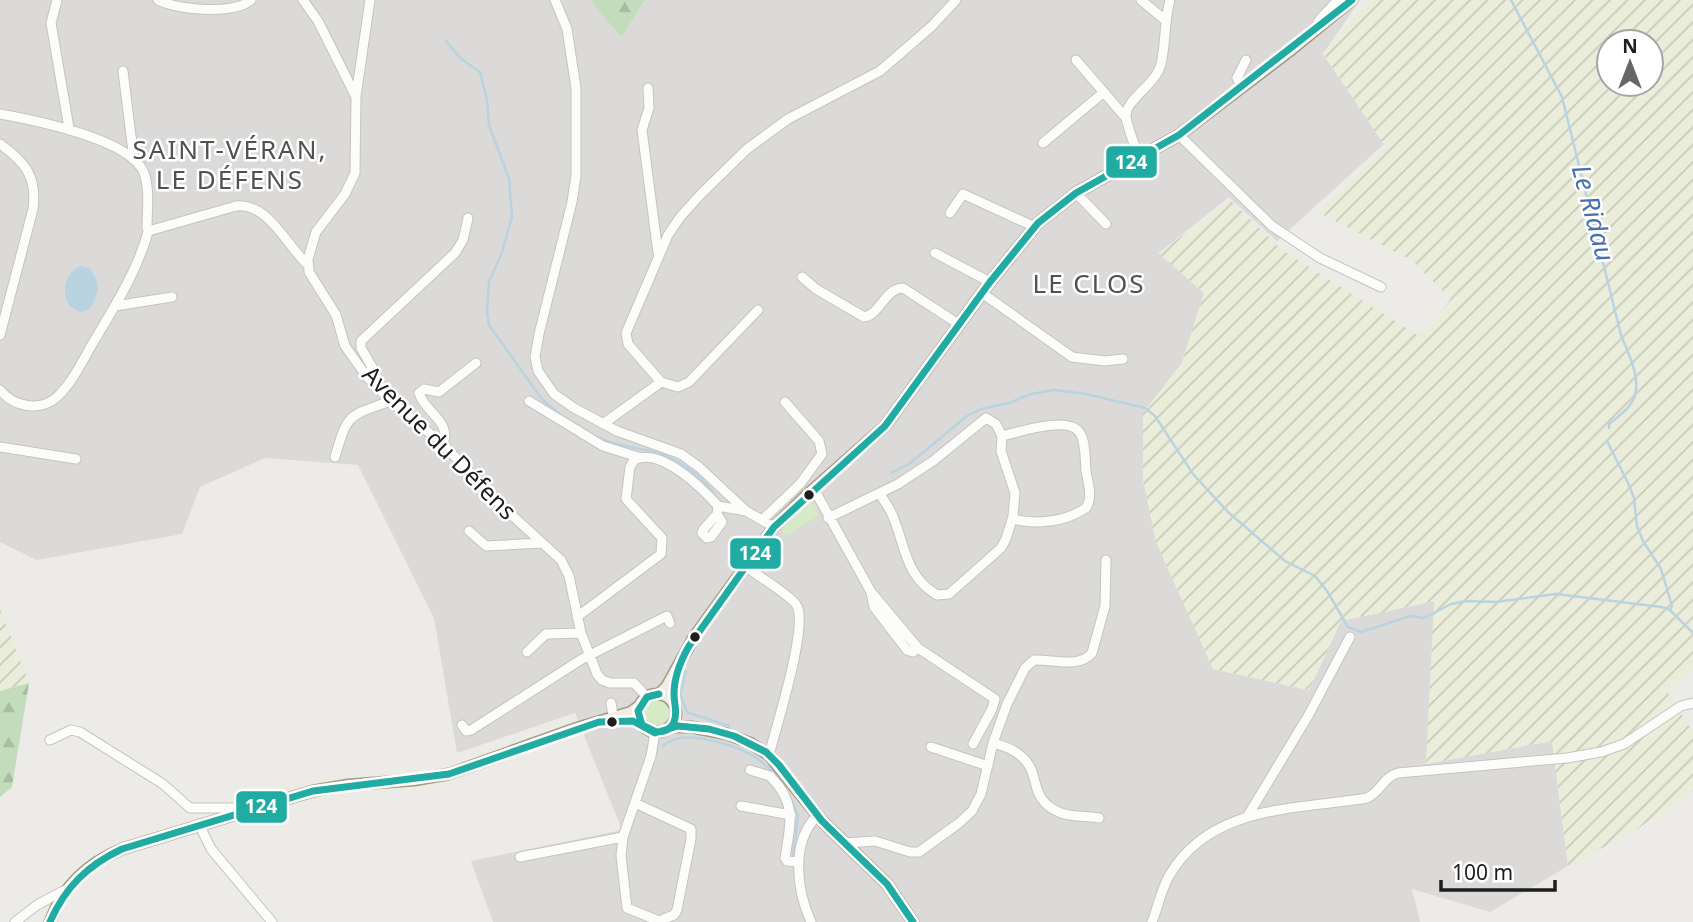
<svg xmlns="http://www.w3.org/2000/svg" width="1693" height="922" viewBox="0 0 1693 922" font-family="'Noto Sans',sans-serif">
	<defs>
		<pattern id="farmland-furrows" width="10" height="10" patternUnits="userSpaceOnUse" patternTransform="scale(1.75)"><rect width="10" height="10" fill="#eaedd9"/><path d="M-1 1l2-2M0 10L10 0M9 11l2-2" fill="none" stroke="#c8cbba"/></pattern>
		<pattern id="forest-firs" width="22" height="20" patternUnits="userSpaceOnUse" patternTransform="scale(1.75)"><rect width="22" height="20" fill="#c3dcbc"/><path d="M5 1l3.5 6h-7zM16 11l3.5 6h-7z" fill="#a7bca1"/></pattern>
	</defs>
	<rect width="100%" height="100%" fill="#ecebe7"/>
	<!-- residential -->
	<path fill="#dbdad8" d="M0,0H1360L1323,54L1384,144L1277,241L1229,197L1159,253L1204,293L1182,363L1143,413V479L1156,542L1213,669L1309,690L1341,621L1435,601L1426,764L1552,741L1568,866L1490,912L1412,889L1420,922H493L471,861L622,830L575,713L457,753L434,618L358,465L265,458L200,487L182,534L37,560L0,542Z"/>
	<!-- religious -->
	<path fill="#dadad8" d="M633,729L645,739L647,744L645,754L640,753L634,763L629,765L618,738L630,733Z
		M687,739L702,742L692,773L660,764L673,743Z"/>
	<!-- farmland -->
	<path fill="url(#farmland-furrows)" fill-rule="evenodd" d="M1369,0H1693V668L1667,691L1693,732V791L1634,831L1568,866L1552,741L1426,764L1434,601L1341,621L1309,690L1213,669L1156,542L1143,479V413L1182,363L1204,293L1158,253L1231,201L1282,250L1419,336L1451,299L1411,260L1318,212L1386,148L1323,53ZM1609,42H1651V84H1609Z
		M0,609L29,683L0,691Z"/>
	<!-- grass -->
	<path fill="#d5eac5" d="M804,501L814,504L819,515L786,536L780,526Z
		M643 713a14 14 0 1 1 28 0a14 14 0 1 1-28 0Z"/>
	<!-- forest -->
	<path fill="url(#forest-firs)" d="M590,0H645L621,37Z
		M29,683L12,787L0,797V691Z"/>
	<!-- water -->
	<path fill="#b9d4e0" d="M81,266L89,268C102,283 99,293 89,310L80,312C78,311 71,308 70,306C60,294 66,270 81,266Z"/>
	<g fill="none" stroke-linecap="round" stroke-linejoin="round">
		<!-- stream -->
		<path stroke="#b9d4e0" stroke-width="2.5" d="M1511,0L1562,97L1621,335C1628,353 1643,381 1633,400C1629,410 1617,417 1609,424V428
			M446,41L460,58L480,72L487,100L489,125L509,179L512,217L501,255L489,282L487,313L489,325L542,399L563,417
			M595,436C615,446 634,447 654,452C679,459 697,472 713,492
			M1607,441L1629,485L1634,498L1637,526L1643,541L1661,569L1672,606L1670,610
			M891,473L909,464L967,416L981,409L1009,403L1031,394L1054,390L1086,394L1145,408L1155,416L1193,474L1228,512L1285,561L1315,576L1327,591L1348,627L1361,632L1410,616L1424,618L1451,604L1466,601L1496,602L1556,594L1661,607L1670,610L1693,633
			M686,671L680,695L687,712L729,726
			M663,746C676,735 689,737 704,739C737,745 762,755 782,784
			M789,795L798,816L793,855"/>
		<!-- minor casing -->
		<g stroke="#c5c4c3" stroke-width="11">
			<path id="minor" d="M57,0L51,23L69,128
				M158,0C177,10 234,15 251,0
				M303,0L318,21L356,97L355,173L345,194L316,232L308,259L309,272L336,315L345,346L367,377L390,401L443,444L505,509L561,560L569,576L581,633L597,674L602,680L610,683H634L647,697
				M555,0L567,29L576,88V176L572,202L539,334L535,357L538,371L554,394L574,408L617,431L681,454L699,467L746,511L774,527
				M1141,0L1165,20
				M1315,28L1320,19L1338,0
				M1076,60L1126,118
				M123,71L134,160
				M648,88L649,108L642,130L658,253
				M1242,88L1237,78L1246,60
				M356,96L370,0
				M0,114C33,120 131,139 144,173C150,190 147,210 147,228
				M1179,135L1272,226L1320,258L1381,287
				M1043,143L1104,92
				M0,144C26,163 37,177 33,209L0,335
				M1139,158C1135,145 1128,130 1126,117C1125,99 1156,85 1161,64C1166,43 1164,21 1170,0
				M1076,193L1106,224
				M950,213L963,194L1035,227
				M152,230L236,206C268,202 287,246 308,265
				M935,253L990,282
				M802,277L816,289L864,317C881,314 884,289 903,288L960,325
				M982,293L1072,357L1105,361L1123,359
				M115,306L172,297
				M367,377L372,367L361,348V341L455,253L463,240L468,218
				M661,382L678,387L689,382L758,310
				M0,390C14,407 40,412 57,397C71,384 81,364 90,348C112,310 136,275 148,232
				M529,401L603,446L638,457
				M603,424L661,382L628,344L626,333L668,235L681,216L701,194L747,149L788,119L880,71L932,26L956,0
				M1002,436C1019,432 1069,415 1080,433C1086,443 1085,460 1086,471C1088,483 1093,497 1086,508C1065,522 1036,525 1012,519
				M443,444C452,421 425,413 419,393L424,389L439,392L476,363
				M0,447L76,459
				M335,457C348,412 348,417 390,401
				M814,489L871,592L918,648L995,699L992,709L973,744
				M718,506L746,511
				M828,518L898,484L933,461L986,418L996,424L1002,436L1001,451L1015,493L1013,516L1006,539L1001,548L949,594L937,595C906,576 906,550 894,519C891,510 885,502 880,494
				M762,520L800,484L822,454L819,441L785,402
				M469,531L486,546L541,543
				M745,566C755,574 793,597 797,606C808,628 776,727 769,755
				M871,592L874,607L907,650L913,652L918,648
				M577,617L661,554L662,538L626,499L630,467L634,460C660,446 703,489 718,506L717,514L703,530L702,533L707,538L711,537L722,522L717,514
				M527,652L546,634L581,633
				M611,703L614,721
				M462,725L466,731L471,730L582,659L667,616L670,623
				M50,740L71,730L80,732L163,784L190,808H250
				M993,743C1003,746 1014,749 1022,757C1042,774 1027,800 1061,813C1072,817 1086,816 1099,818
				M931,747L988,766
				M750,770L770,776C798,804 790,824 785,858L787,861L799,862
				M741,806L791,815
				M1247,817L1308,716L1350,637
				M199,824L211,849L272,922
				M623,837L621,856L627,908L659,921L674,915L677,910L691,839V829L635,803
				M845,843L875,841L910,852H919L959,823L972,811L981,794L993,743L1007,704L1025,668L1034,660C1053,659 1078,669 1092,653L1105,606L1106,560
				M520,857L623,837L651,756L655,733
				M15,922L37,905L65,890
				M811,922C797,891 790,843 817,816
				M1152,922C1158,907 1161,890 1169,876C1210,804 1297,810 1367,798C1381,792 1383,777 1398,773L1567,758L1601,752L1624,744L1681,706L1693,703"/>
		</g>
		<!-- major casing -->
		<g stroke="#a29b83" stroke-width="13">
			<path id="major" d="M638 713a19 19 0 1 1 38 0a19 19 0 1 1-38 0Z
				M659,694L667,686L694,637L774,527L808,494L885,426L990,282L1038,223L1076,193L1179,135L1292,49L1352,0
				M671,727H691L727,734L750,743L769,755L822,821L887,884L913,922
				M50,922C63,886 87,864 122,849L313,791L348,785L414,780L449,774L574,729L631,712L639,706"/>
		</g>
		<!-- minor -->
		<use href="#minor" stroke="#fcfcfb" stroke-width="9"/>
		<!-- major -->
		<use href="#major" stroke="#f0ede4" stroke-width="10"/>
		<!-- bus-1 casing -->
		<g stroke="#fff" stroke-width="12">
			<path id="bus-1" d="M659,694L647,697L638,711L642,725L656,732C664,732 671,730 674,722C678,713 674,703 674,694C674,678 681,660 689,646L774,527L885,426L990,282L1038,223L1076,193L1179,135L1352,0
				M50,922C65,887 88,865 122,849L313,791L449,774L599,722L633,721L655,733L678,726L709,729L734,736L766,752L779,765L822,821L887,884L913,922"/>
		</g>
		<!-- bus-1 -->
		<use href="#bus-1" stroke="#20aba3" stroke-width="7"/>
	</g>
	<!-- markers -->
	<g fill="#1e1e1e" stroke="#fff" stroke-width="2.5">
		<circle cx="809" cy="495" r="6"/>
		<circle cx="695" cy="637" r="6"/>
		<circle cx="612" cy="722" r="6"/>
	</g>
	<g text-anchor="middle" stroke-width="5" stroke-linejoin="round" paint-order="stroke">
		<!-- street labels -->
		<g font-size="24" fill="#1e1e1e" stroke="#fff">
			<text transform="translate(439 443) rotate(45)" y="8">Avenue du Défens</text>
		</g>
		<!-- neighbourhood labels -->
		<g font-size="26" letter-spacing="2" fill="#515151" stroke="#fff">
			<text x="230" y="159">SAINT-VÉRAN,<tspan x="230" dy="30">LE DÉFENS</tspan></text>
			<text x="1089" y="293">LE CLOS</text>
		</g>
		<!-- water labels -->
		<g font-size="26" font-style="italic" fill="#4971ae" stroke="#fff">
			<text transform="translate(1593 213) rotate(75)" y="9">Le Ridau</text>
		</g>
	</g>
	<g stroke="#fff" stroke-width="2.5">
		<rect x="1105" y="145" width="53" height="34" rx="7" fill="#20aba3"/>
		<rect x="729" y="537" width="53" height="33" rx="7" fill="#20aba3"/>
		<rect x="235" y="790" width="53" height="34" rx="7" fill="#20aba3"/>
	</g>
	<g font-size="19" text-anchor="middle" font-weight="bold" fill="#fff">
		<text x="1131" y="169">124</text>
		<text x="755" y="560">124</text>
		<text x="261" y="813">124</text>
	</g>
	<!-- north arrow -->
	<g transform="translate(1630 63)"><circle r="33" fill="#ffffff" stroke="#a5a5a5" stroke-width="2"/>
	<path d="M0-5L12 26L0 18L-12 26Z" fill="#666664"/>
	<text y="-10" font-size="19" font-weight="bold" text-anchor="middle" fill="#1e1e1e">N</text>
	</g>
	<!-- scale -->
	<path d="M1441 880v10h114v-10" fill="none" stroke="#1e1e1e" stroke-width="3.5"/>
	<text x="1452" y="880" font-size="21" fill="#1e1e1e" stroke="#ffffff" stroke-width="5" paint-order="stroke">100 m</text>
</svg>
